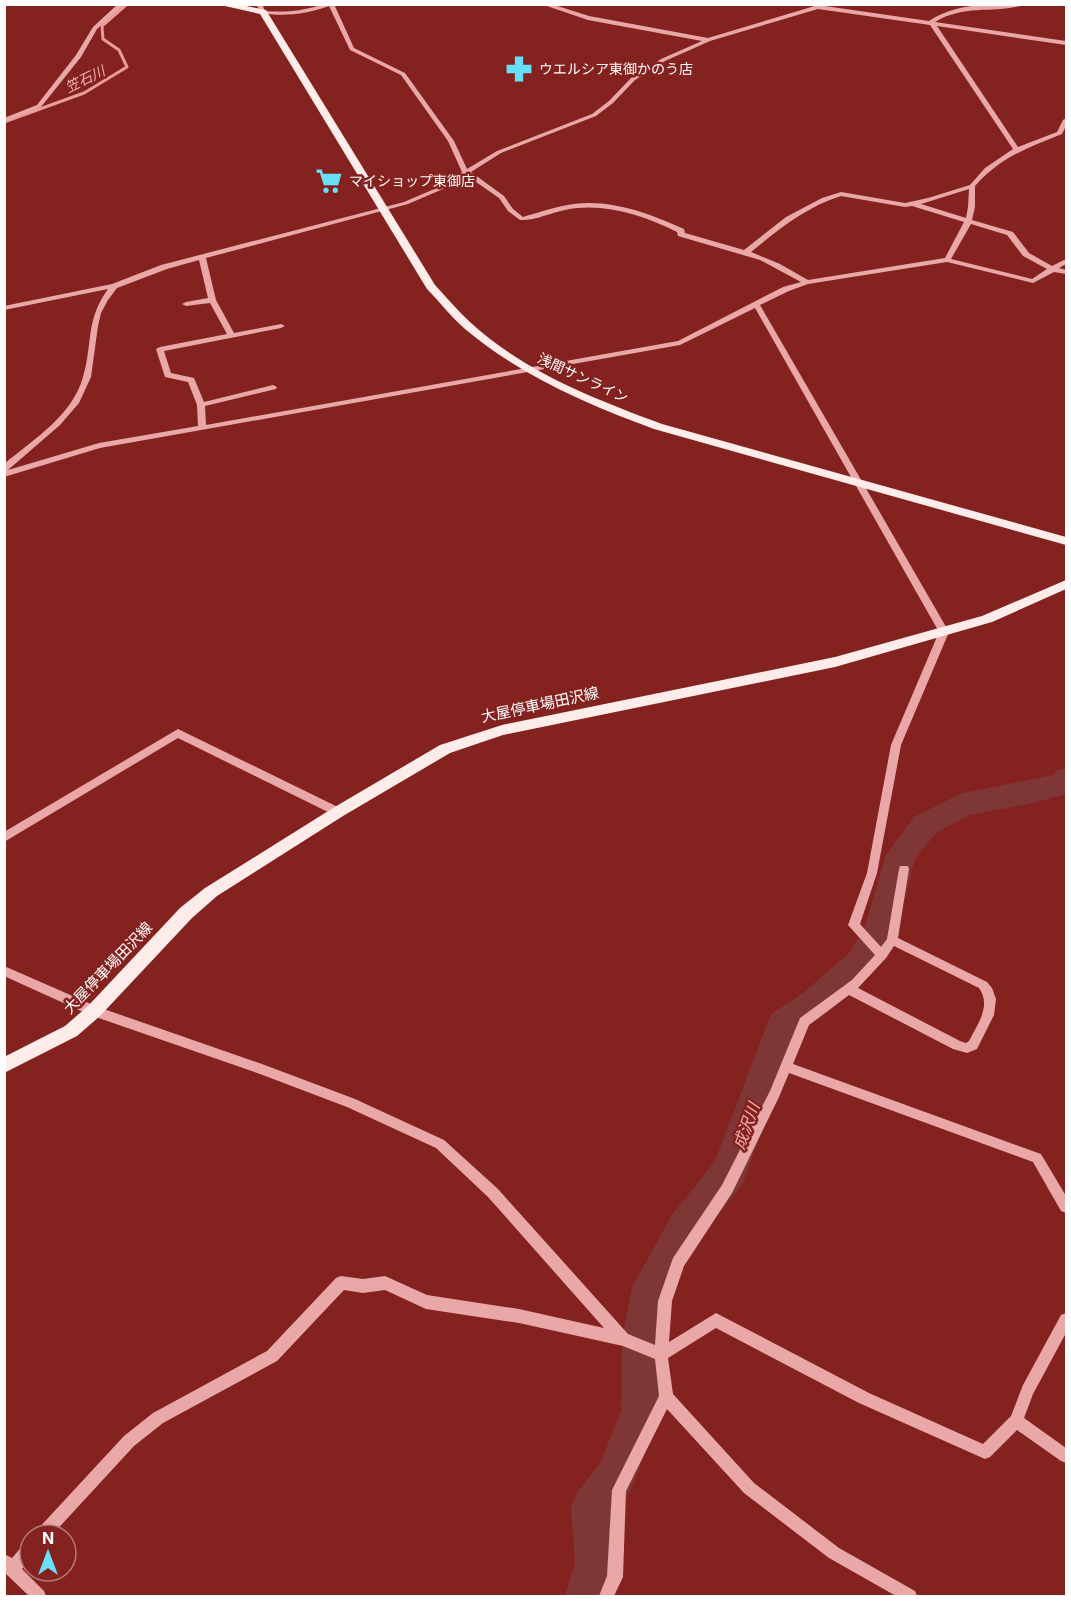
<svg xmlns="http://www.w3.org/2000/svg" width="1071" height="1601" viewBox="0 0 1071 1601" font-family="Inter,'Noto Sans JP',sans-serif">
	<rect width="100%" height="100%" fill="#842220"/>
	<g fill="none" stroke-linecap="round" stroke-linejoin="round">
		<!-- stream -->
		<path stroke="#eb9b9b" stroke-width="3" d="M4,122L84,93L127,67L119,50L103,39L102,26L127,4"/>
		<!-- river -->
		<path fill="#7f3735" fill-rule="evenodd" d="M1066,768V794L1029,804L969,815L936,833L915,859L895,934L872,974L827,1013L797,1033L743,1183L698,1241L669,1292L662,1340L661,1411L631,1490L614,1514L619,1563L609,1596H565L575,1563L571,1508L577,1493L601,1461L621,1411L622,1340L632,1287L672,1215L715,1161L771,1014L803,993L848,954L864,930L886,855L914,817L962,793L1053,775L1056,771Z"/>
		<!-- minor -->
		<path fill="#e9a7a7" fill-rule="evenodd" d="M118,4H125L97,29L81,57L41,107L4,122V118L37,105L76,55L93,27Z
			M256,4H262L265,11C278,12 292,12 305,9C315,7 324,4 334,4L354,48L405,73L454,141L467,169L497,151L592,114L609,101L631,78L661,59L702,41L588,20L541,4H551L589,16L708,38L818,5L929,21C957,2 994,4 1027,4C996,15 967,3 935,22L1066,41V45L937,26L1018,147L1057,132L1063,120L1066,118V126L1062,134C1027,148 1001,157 975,186V207L972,220L1013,232L1029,253L1052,266L1066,259V264L1059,268L1066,270V274L1054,272L1033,283L947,262L808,284L789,291L760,305L949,632L901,745L877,873L860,924L881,947L887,939L899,869L900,866H908L909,869L898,938L987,982L992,988L996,999L994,1015L977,1049L967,1053L953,1049L849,995L809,1025L793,1064L1041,1154L1066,1196V1213L1061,1211L1033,1162L789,1073L779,1097L732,1193L684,1266L672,1301L669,1342L716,1313L869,1393L983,1444L1011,1416L1023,1385L1061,1315L1066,1313V1333L1033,1394L1024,1418L1066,1448V1463L1061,1461L1017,1430L990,1457L985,1459L859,1403L716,1328L668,1358L673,1394L754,1483L839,1548L915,1591L917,1596H896L829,1558L744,1493L667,1409L626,1491L623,1577L614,1596H599L607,1576L612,1490L659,1396L655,1359L623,1346L519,1323L426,1309L385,1290L363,1293L344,1290L277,1361L163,1423L134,1446L52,1535H35L37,1530L124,1436L153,1413L267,1351L336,1278L341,1276L363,1279L385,1276L427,1295L519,1309L604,1328L488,1197L436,1148L347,1107L260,1074L90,1015L4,976V966L98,1007L262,1064L355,1099L444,1140L498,1189L628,1334L655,1345L658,1301L673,1258L722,1185L770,1091L800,1018L852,980L875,955L848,925L867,873L891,745L939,632L755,308L680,345L100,448L4,477V464C34,439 72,416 83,377C93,343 85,321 108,289L4,310V306L112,284L161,265L404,202L439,187L462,172L448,141L401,75L350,50L329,6C307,14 284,17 261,13ZM818,9L930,25L1013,149L985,168L970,185L928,198L905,203L841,192L822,198L786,217L744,250L685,233L684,229C651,214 611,199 574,204C557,206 540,212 523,217L513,209L504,196L471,172L501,153L596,116L613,103L635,80L665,61L710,41ZM466,175L499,198L508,211L520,220C534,221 550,213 565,210C603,202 643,215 677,232L678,236L760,260L801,282L783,287L678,341L206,425L205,406L276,389L277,387L273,385L204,402L194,378L171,373L164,351L281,328L285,326L281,324L234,333L216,300L206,258L408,204L443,189ZM969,189L968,207L966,218L921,204ZM841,196L905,207L912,206L964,222L945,258L808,280L780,264L751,252C779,229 806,207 841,196ZM971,224L1007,235L1023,256L1047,269L1032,279L951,259ZM199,260L208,298L186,302L182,304L186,306L210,303L227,334L160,347L156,349L165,377L188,382L197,405L198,426L99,443L8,470L60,425L79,403L91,377L98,326L101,313L108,300L117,288L167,269ZM894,946L979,988C992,1006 977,1025 969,1041L966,1043L960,1041L858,988L886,958Z
			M178,729L342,809L343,812L342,815H334L178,738L4,842V832Z
			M30,1541V1560L22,1569L44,1591L46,1596H29L4,1572V1554L12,1558L25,1543Z"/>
		<!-- major -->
		<path fill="#feecea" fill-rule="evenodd" d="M216,4H236L266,10L435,285C447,298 458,311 470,322C524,372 595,399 662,424L1066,537V545L654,429C586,404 521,376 465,329C451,317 440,302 427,289L260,14Z
			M1066,580V589L992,622L835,667L503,735L450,753L343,816L217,896L192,918L100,1016L77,1036L4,1073V1057L65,1026L88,1006L180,908L205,888L333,808L440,745L502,725L835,657L982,616Z"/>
	</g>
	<!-- icons -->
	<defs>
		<g id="pharmacy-bare" transform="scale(2.07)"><path d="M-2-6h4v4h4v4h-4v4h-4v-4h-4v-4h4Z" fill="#67dff7" stroke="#842220" stroke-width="2.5" paint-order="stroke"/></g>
		<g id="supermarket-bare" transform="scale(2.07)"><path d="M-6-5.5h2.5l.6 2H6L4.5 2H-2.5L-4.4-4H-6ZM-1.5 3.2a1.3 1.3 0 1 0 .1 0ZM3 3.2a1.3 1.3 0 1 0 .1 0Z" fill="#67dff7" stroke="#842220" stroke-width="2.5" paint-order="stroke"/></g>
	</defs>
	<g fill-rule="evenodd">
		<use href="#pharmacy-bare" x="519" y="69"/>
		<use href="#supermarket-bare" x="329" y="181"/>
	</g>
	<g text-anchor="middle" stroke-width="5" stroke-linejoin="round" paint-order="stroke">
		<!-- far-poi labels -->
		<g font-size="14" fill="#fff" stroke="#842220" text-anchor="start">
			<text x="539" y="74">ウエルシア東御かのう店</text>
			<text x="349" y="186">マイショップ東御店</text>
		</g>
		<!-- far-water labels -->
		<g font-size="14" font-style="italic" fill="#f1b3b3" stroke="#842220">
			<text transform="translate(85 79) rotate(-26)" y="5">笠石川</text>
		</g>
		<!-- far-street labels -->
		<g font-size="14" fill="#fff" stroke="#842220">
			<text transform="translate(583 378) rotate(25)" y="5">浅間サンライン</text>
		</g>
		<!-- street labels -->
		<g font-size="15" fill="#fff" stroke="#842220">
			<text transform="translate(540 705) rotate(-12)" y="5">大屋停車場田沢線</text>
			<text transform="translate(108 968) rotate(-46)" y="5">大屋停車場田沢線</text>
		</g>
		<!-- water labels -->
		<g font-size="16" font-style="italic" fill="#f1b3b3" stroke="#842220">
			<text transform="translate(746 1126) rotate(-70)" y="6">成沢川</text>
		</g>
	</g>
	<!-- border -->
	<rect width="1071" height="1601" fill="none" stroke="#ffffff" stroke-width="12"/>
	<!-- north arrow -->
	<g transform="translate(48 1553)"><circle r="28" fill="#842220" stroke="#b57a79" stroke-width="1.5"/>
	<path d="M0-4.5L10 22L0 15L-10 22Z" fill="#67dff7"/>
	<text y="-9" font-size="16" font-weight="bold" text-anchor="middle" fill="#ffffff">N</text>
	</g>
</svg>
